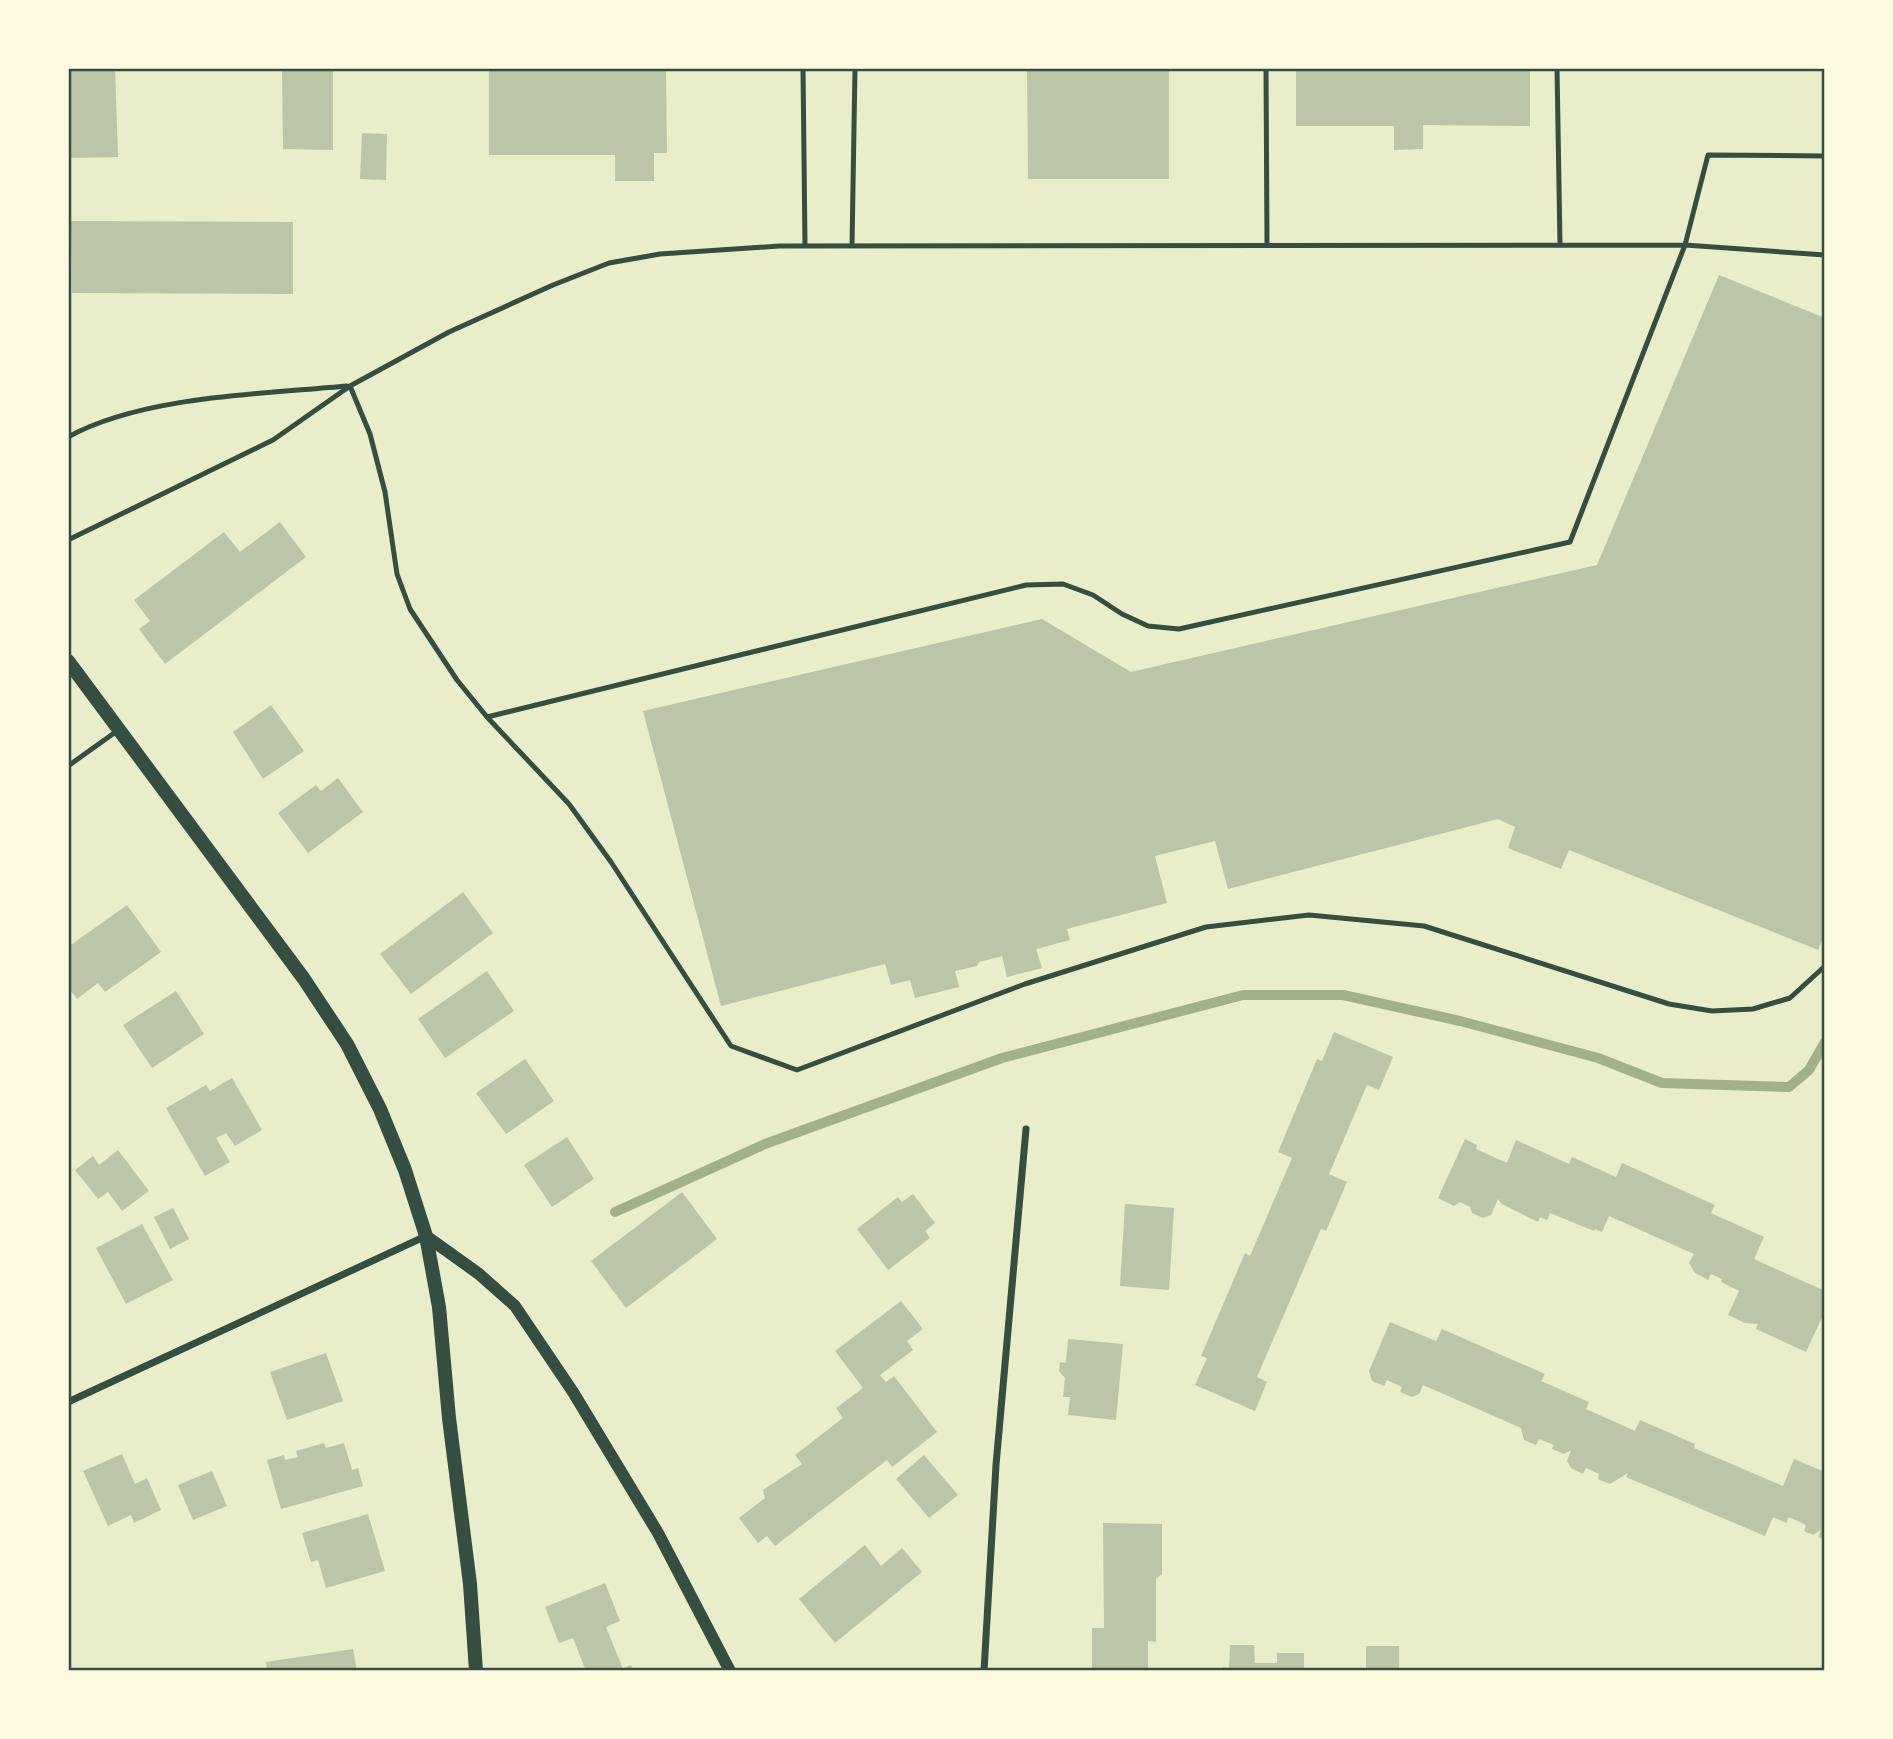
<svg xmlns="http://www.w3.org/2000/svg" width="1893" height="1739" viewBox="0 0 1893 1739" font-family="'DejaVu Sans',sans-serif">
	<rect width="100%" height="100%" fill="#e9edc9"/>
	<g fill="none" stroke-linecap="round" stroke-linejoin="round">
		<!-- stream -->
		<path stroke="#a3b18a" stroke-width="10" d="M615,1212L765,1144L1002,1058L1243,995H1343L1460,1021L1598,1058L1662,1083L1789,1087L1809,1070L1825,1042"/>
	</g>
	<!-- building -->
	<path fill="#bcc5a7" d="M68,68H115L118,157L68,158Z
		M282,68H333V150L283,149Z
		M489,68H666L667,153H654V181H615V155H489Z
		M1027,68H1169V179H1028Z
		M1296,68H1530V126L1423,125V149L1394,150V126H1296Z
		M362,133L387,134L386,180L360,179Z
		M71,221L293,222V294L72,293Z
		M1719,275L1825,318V933L1818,950L1569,850L1561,869L1508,848L1515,827L1498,819L1228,889L1215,841L1155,856L1167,903L1067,929L1070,940L1036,949L1042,968L1007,977L1002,956L979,962L977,966L955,971L959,987L915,998L910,980L891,985L885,964L721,1006L643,711L1042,619L1131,672L1597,565Z
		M280,522L306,557L165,664L139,629L150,621L134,600L224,532L240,552Z
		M271,705L304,751L263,779L233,732Z
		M338,778L363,812L308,853L278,813L316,785L321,791Z
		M463,892L493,933L411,994L380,954Z
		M127,905L161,952L105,992L98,983L77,999L68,987V947Z
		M487,971L514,1011L445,1058L418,1019Z
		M176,991L204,1034L152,1068L123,1025Z
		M1334,1032L1393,1057L1379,1090L1367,1085L1329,1174L1347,1182L1326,1231L1321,1229L1257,1377L1267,1382L1255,1411L1195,1385L1207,1358L1201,1356L1245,1253L1250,1256L1292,1158L1278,1152L1317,1059L1322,1061Z
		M525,1059L554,1101L506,1134L476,1093Z
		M232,1078L262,1130L235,1146L226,1133L216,1138L230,1162L205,1176L166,1108L206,1085L210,1091Z
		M567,1137L594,1179L552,1207L524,1165Z
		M1465,1139L1477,1145L1476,1149L1507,1163L1516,1140L1569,1164L1572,1157L1616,1177L1622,1163L1715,1205L1711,1213L1764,1237L1754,1259L1825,1291V1311L1806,1352L1756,1329L1758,1324L1745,1323L1728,1315L1739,1291L1721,1282L1722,1279L1711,1274L1708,1280L1695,1273L1689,1263L1694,1254L1609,1216L1602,1232L1595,1229L1594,1231L1550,1213L1547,1220L1540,1217L1538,1222L1502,1204L1498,1199L1491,1215L1483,1218L1472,1213L1470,1207L1460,1202L1454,1206L1438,1198Z
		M118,1150L149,1191L122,1211L108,1192L98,1199L75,1170L93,1156L99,1165Z
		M682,1192L717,1239L626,1308L591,1261Z
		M913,1194L935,1223L925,1231L930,1238L888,1270L857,1229L898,1197L902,1202Z
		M1125,1204L1174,1208L1169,1290L1120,1286Z
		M173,1208L189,1239L170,1249L154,1217Z
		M142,1224L173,1280L126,1304L96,1248Z
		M901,1301L923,1329L907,1341L913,1350L880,1375L886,1382L894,1376L937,1432L892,1467L887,1460L775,1546L767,1536L758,1543L739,1518L765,1498L763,1490L802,1464L795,1455L843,1418L836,1408L863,1388L835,1351Z
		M1390,1322L1436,1341L1442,1329L1545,1374L1541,1381L1589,1402L1586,1409L1635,1431L1640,1420L1695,1444L1694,1448L1783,1486L1794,1459L1825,1472V1540L1818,1537L1821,1530L1813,1535L1804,1531L1806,1525L1789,1517L1786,1523L1773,1517L1765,1536L1626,1477L1628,1473L1610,1484L1598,1479L1599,1474L1586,1468L1583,1474L1571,1468L1567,1461L1571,1450L1564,1454L1552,1449L1554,1445L1539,1439L1536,1445L1524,1440L1521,1428L1423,1385L1419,1394L1412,1397L1400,1392L1402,1387L1387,1380L1384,1386L1372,1381L1369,1371Z
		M1068,1339L1123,1344L1116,1420L1068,1415L1070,1397H1063L1065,1378L1059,1371L1060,1362L1066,1363Z
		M326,1353L343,1401L287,1420L270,1372Z
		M324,1443L326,1448L344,1443L352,1470L358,1468L363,1486L281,1509L267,1460L284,1455L285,1460L298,1457L296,1451Z
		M122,1454L135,1484L147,1478L161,1510L134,1523L131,1515L108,1526L83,1471Z
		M924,1455L958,1495L929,1518L896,1479Z
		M212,1471L227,1506L193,1520L178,1485Z
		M368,1514L385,1571L326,1588L318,1560L311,1562L302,1533Z
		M1103,1523L1162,1524V1574L1156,1579V1642L1148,1641V1671H1092V1628H1104Z
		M865,1545L881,1566L902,1548L922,1572L835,1643L799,1599Z
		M605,1583L620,1621L606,1627L623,1669L631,1665L634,1671H586L573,1638L559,1643L545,1607Z
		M1230,1645H1254L1255,1663H1277V1653H1304V1671H1223V1667L1229,1668Z
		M1366,1646H1399V1671H1366Z
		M353,1649L357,1671H267L266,1662Z"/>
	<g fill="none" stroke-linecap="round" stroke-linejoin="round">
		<!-- service -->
		<path stroke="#344e41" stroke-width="5" d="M803,68L805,246
			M1266,68L1267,245
			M1557,68L1560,245
			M852,246L855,68
			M350,386L370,434L385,492L397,574L410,609L457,680L487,717L569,804L611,862L731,1046L797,1070L1025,984L1206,927L1309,915L1424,926L1669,1004L1712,1011L1753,1009L1790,998L1825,966
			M68,437C142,396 262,394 347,386
			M68,540L273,440L350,386L449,332L553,285L609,263L660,254L779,246L1685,245L1825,255
			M487,717L1026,585L1063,584L1093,595L1122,614L1148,626L1179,629L1570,542L1685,245L1708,155L1825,156
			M68,766L117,731"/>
		<!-- minor -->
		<path stroke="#344e41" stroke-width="7" d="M68,1402L426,1236
			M984,1671L996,1465L1026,1129"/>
		<!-- tertiary -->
		<path stroke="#344e41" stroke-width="12" d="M426,1236L479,1274L515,1306L573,1392L658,1533L730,1671"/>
		<!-- secondary -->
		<path stroke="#344e41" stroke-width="14" d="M68,661L304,979L347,1044L380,1109L405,1170L426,1236L439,1307L449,1418L470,1584L476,1671"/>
	</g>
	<!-- border -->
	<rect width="1893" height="1739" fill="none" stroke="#fefae0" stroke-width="140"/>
	<rect x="70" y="70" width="1753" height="1599" fill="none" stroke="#344e41" stroke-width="2.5"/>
</svg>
